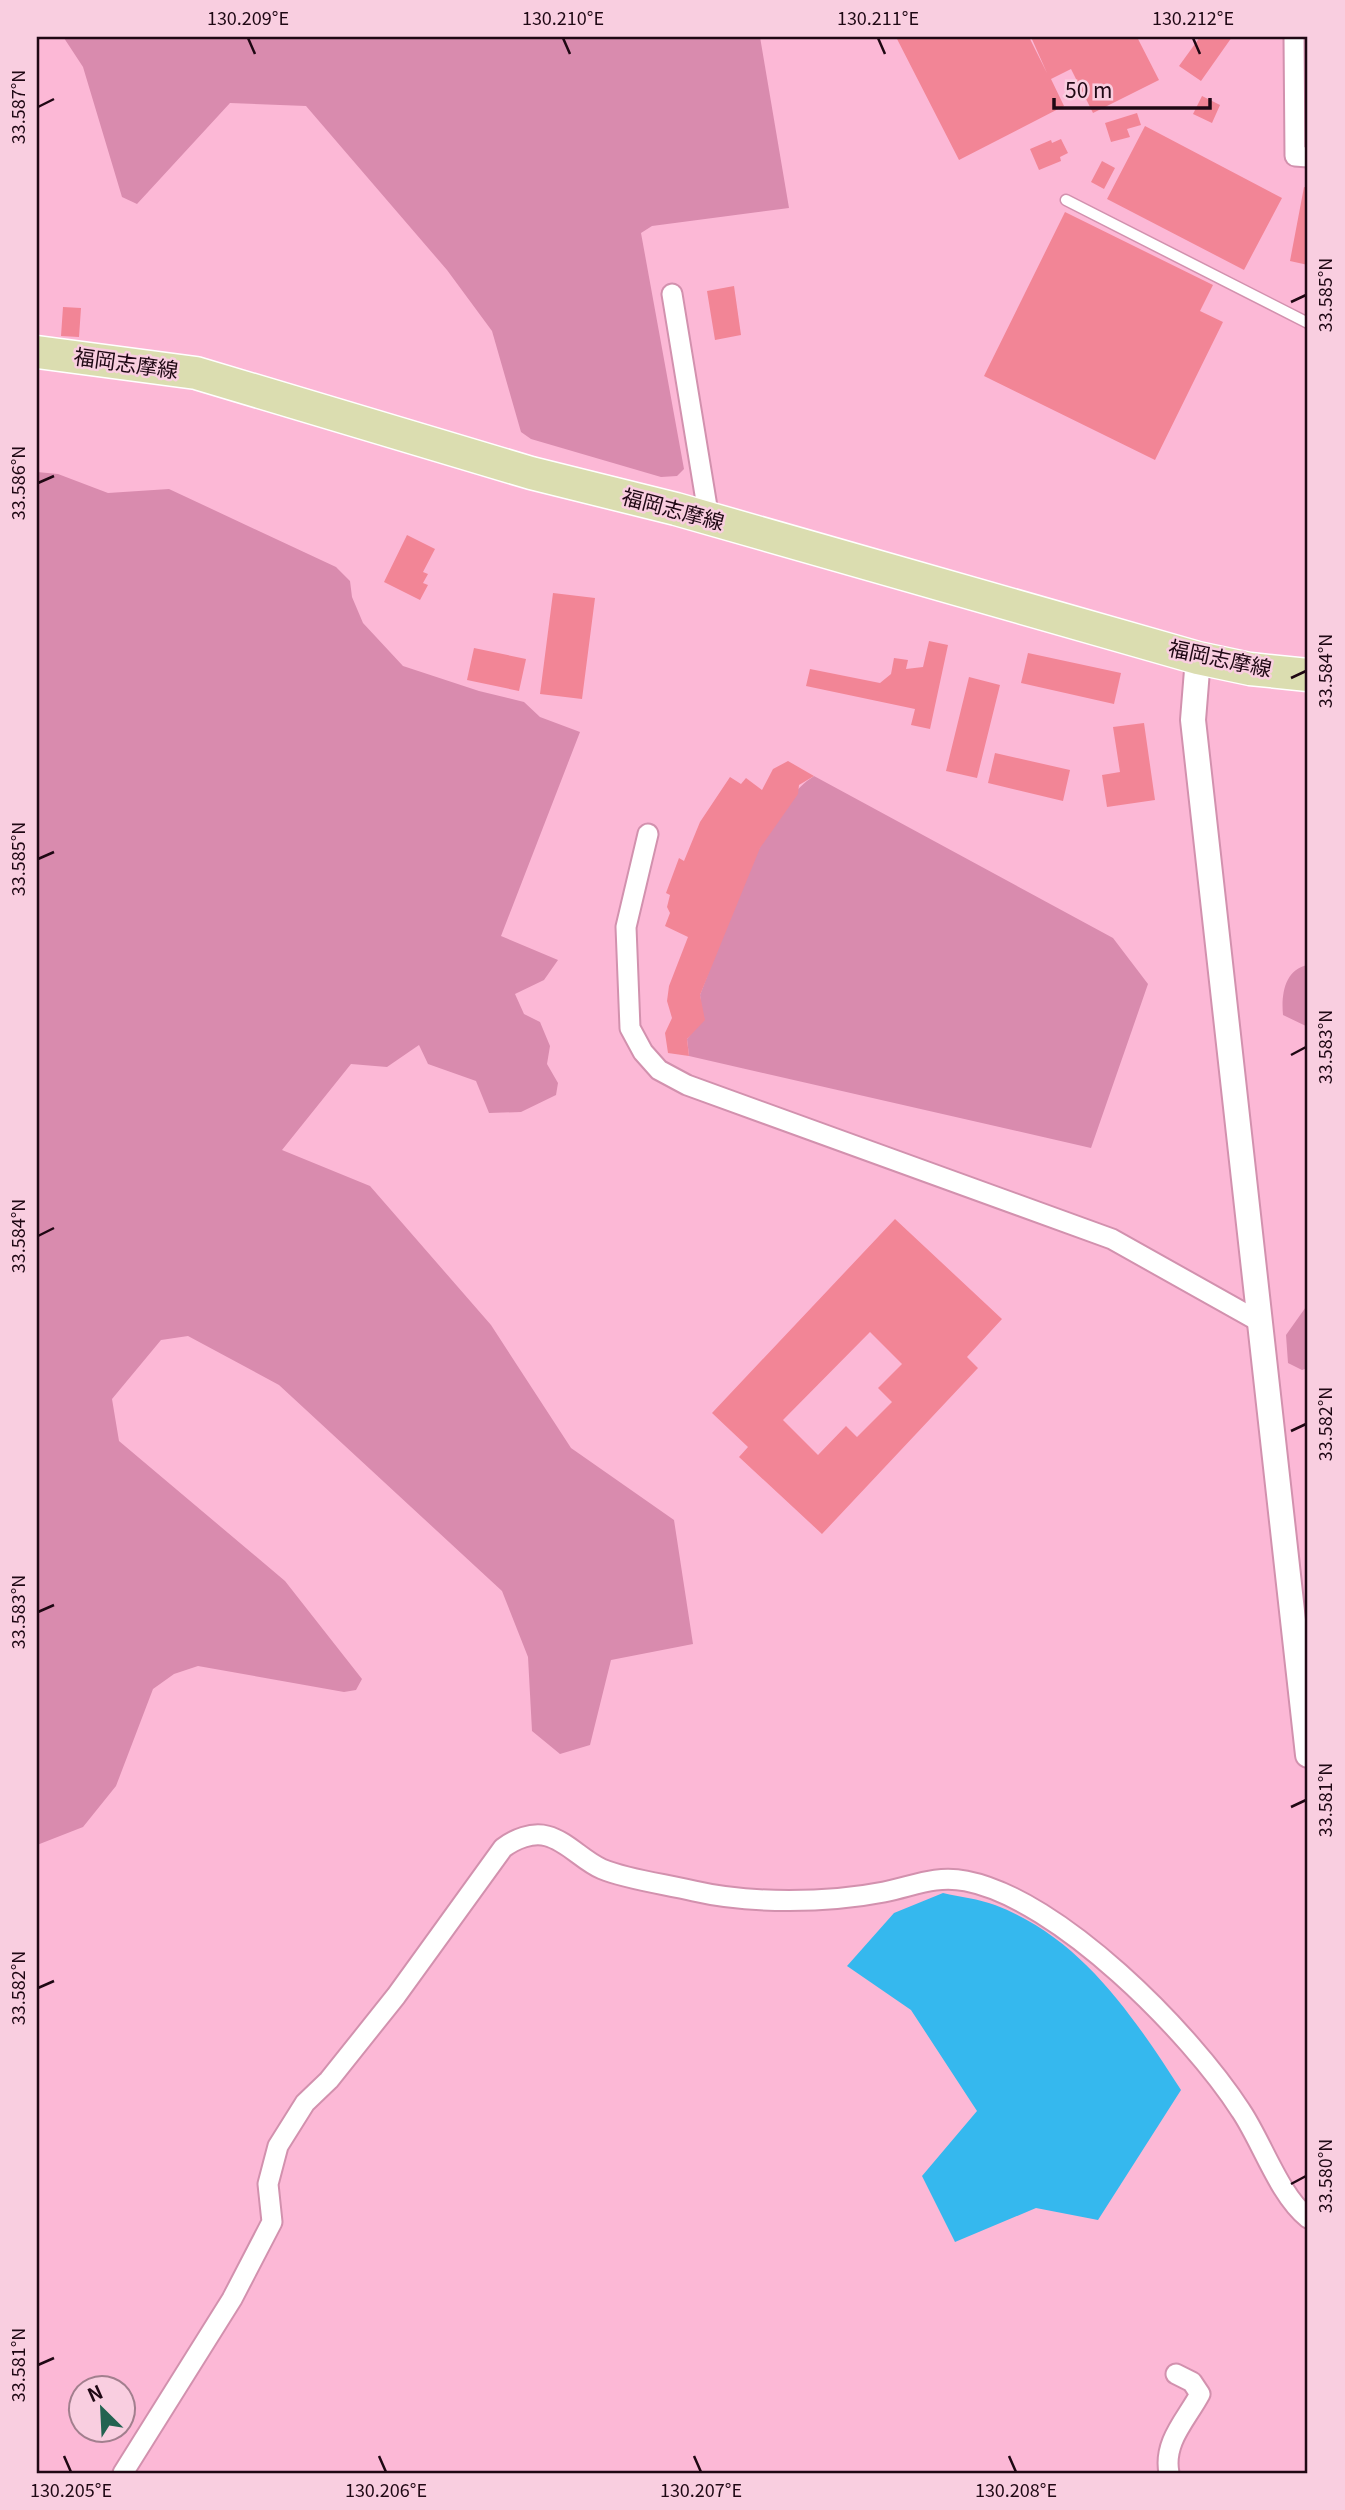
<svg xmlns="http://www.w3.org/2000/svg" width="1345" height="2510" viewBox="0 0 1345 2510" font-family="Georgia,'Noto Sans JP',serif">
	<rect width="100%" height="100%" fill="#fcb8d6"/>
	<!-- green -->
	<path fill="#d98bae" d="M51,37H760L789,208L652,226L641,233L684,469L677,476L661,477L531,439L521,432L492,331L447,270L306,106L230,103L137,204L122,197L83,67L64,38Z
		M37,472L58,474L108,493L169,489L336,567L350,581L352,597L363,623L403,666L479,691L524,702L540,717L580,732L501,936L558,960L544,980L515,994L524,1014L540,1022L550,1046L547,1064L558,1083L556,1095L521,1112L489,1113L476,1081L428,1064L419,1045L387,1067L351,1064L282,1150L370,1186L491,1325L571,1448L674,1520L693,1644L611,1660L590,1745L560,1754L532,1731L528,1657L502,1591L279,1385L188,1336L161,1340L112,1399L119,1441L285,1581L362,1679L356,1690L344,1692L198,1666L174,1674L153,1689L116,1786L83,1827L37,1845Z
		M814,776L1113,938L1148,984L1091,1148L689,1056L687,1039L703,1019L700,995C723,937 763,808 814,776Z
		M1308,965V1027L1283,1015C1281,994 1285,969 1308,965Z
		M1308,1304V1368L1302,1370L1288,1363L1286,1335Z"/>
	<!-- water -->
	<path fill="#35b8ee" d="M943,1893C960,1897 979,1899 995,1905C1082,1938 1133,2016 1181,2090L1098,2220L1036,2208L955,2242L922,2176L977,2111L911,2010L847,1966L894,1913Z"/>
	<!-- building -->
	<path fill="#f28596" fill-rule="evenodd" d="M896,37H1029L1047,73L1031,37H1137L1159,80L1093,113L1071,69L1051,79L1064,106L959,160Z
		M1200,37H1232L1201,81L1179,66Z
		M1202,96L1220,105L1212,123L1193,114Z
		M1137,113L1141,125L1127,129L1130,137L1111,142L1105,123Z
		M1145,126L1282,198L1244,270L1107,199Z
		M1061,139L1068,153L1060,157L1061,161L1039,170L1030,149L1051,140L1052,143Z
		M1102,161L1115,168L1104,189L1091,182Z
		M1304,187L1308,188V265L1290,261Z
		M1065,212L1213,285L1200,311L1223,322L1155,460L984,376Z
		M734,286L741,335L715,340L707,291Z
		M63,307L81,308L79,337L61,336Z
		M407,535L435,549L423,572L428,574L423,583L428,585L420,600L384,582Z
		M553,593L595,598L582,699L540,694Z
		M929,641L948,645L930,729L911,725L915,709L806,686L810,669L880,683L891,674L894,658L908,660L906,669L923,667Z
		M474,648L526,659L519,691L467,680Z
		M1028,653L1121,673L1114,704L1021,683Z
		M969,677L1000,685L977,778L946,771Z
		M1144,723L1155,800L1107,807L1102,775L1120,772L1113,727Z
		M995,753L1070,770L1063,801L988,783Z
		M788,761L814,776L799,785L798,794L760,848L700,995L705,1020L687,1039L689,1056L668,1053L665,1033L672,1018L667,1001L669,986L688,937L665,926L670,913L667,907L670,895L666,893L679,858L684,861L700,822L730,777L741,784L746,778L762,790L773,769Z
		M895,1219L1002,1319L967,1357L978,1368L822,1534L739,1457L748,1447L712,1413ZM870,1332L902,1364L878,1388L892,1402L857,1437L846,1426L818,1455L783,1420Z"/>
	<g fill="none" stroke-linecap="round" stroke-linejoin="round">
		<!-- service casing -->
		<g stroke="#d291ae" stroke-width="13">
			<path id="service" d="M1066,200L1308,323"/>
		</g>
		<!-- minor casing -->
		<g stroke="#d291ae" stroke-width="23">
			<path id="minor" d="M1294,37L1295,156L1308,157
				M672,294L709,519
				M648,834L626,927L630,1028L643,1052L659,1070L687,1085L1112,1239L1260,1322
				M123,2473L232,2299L272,2222L268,2184L278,2146L305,2103L329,2080L396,1996L503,1848C515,1839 532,1832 547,1836C567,1841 583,1861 602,1869C629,1880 665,1884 694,1891C750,1904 828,1903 884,1892C914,1886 935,1875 966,1881C1059,1899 1190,2032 1241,2111C1262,2142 1279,2195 1308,2218
				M1169,2473C1163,2442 1186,2420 1200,2394L1192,2382L1176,2374"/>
		</g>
		<!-- tertiary casing -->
		<g stroke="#d291ae" stroke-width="28">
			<path id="tertiary" d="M1198,658L1193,720L1308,1755"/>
		</g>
		<!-- primary casing -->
		<g stroke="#fff" stroke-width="35">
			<path id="primary" d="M37,352L196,373L531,473L676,509L1198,658L1250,669L1308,675"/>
		</g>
		<!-- service -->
		<use href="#service" stroke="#fff" stroke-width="10"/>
		<!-- minor -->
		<use href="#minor" stroke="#fff" stroke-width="19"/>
		<!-- tertiary -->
		<use href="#tertiary" stroke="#fff" stroke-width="24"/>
		<!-- primary -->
		<use href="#primary" stroke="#dbddb0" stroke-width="32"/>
	</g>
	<!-- ticks -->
	<path fill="none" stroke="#1f0814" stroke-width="2.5" d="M248,38L255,54M563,38L570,54M878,38L885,54M1193,38L1200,54M38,107L54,99M1291,302L1306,295M38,483L54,476M1291,678L1306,671M38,859L54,852M1291,1055L1306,1047M38,1236L54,1228M1291,1431L1306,1424M38,1612L54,1605M1291,1807L1306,1800M38,1988L54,1981M1291,2184L1306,2176M38,2365L54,2358M64,2456L71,2472M379,2456L386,2472M694,2456L701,2472M1009,2456L1016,2472"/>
	<g text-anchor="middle" stroke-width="5" stroke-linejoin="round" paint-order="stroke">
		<!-- street labels -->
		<g font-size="21" fill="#1f0814" stroke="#f9cee0">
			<text transform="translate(126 364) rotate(8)" y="7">福岡志摩線</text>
			<text transform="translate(673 510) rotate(15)" y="7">福岡志摩線</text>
			<text transform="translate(1220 659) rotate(12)" y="7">福岡志摩線</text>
		</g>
	</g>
	<!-- border -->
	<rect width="1345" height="2510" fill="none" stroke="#f9cee0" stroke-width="77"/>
	<!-- north arrow -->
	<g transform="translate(102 2409) rotate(336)"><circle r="33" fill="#f9cee0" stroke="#a27f8e" stroke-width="2"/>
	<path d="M0-5L12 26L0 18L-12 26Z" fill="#236351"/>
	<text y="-10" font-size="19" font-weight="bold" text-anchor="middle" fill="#1f0814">N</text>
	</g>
	<!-- scale -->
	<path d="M1054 98v10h156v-10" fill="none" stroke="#1f0814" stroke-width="3.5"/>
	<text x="1065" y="98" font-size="21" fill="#1f0814" stroke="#f9cee0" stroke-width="5" paint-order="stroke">50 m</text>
	<rect x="38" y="38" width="1268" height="2434" fill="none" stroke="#1f0814" stroke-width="2.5"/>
	<g font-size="18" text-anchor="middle" fill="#1f0814">
		<text x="248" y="25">130.209°E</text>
		<text x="563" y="25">130.210°E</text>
		<text x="878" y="25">130.211°E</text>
		<text x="1193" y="25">130.212°E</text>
		<text transform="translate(19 107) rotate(-90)" y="6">33.587°N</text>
		<text transform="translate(1326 295) rotate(-90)" y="6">33.585°N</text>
		<text transform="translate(19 483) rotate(-90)" y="6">33.586°N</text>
		<text transform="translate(1326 671) rotate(-90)" y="6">33.584°N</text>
		<text transform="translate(19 859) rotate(-90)" y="6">33.585°N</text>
		<text transform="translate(1326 1047) rotate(-90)" y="6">33.583°N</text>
		<text transform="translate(19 1236) rotate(-90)" y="6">33.584°N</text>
		<text transform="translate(1326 1424) rotate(-90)" y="6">33.582°N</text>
		<text transform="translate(19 1612) rotate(-90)" y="6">33.583°N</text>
		<text transform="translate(1326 1800) rotate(-90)" y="6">33.581°N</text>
		<text transform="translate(19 1988) rotate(-90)" y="6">33.582°N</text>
		<text transform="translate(1326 2176) rotate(-90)" y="6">33.580°N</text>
		<text transform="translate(19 2365) rotate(-90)" y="6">33.581°N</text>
		<text x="71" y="2497">130.205°E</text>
		<text x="386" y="2497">130.206°E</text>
		<text x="701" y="2497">130.207°E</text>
		<text x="1016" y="2497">130.208°E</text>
	</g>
</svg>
